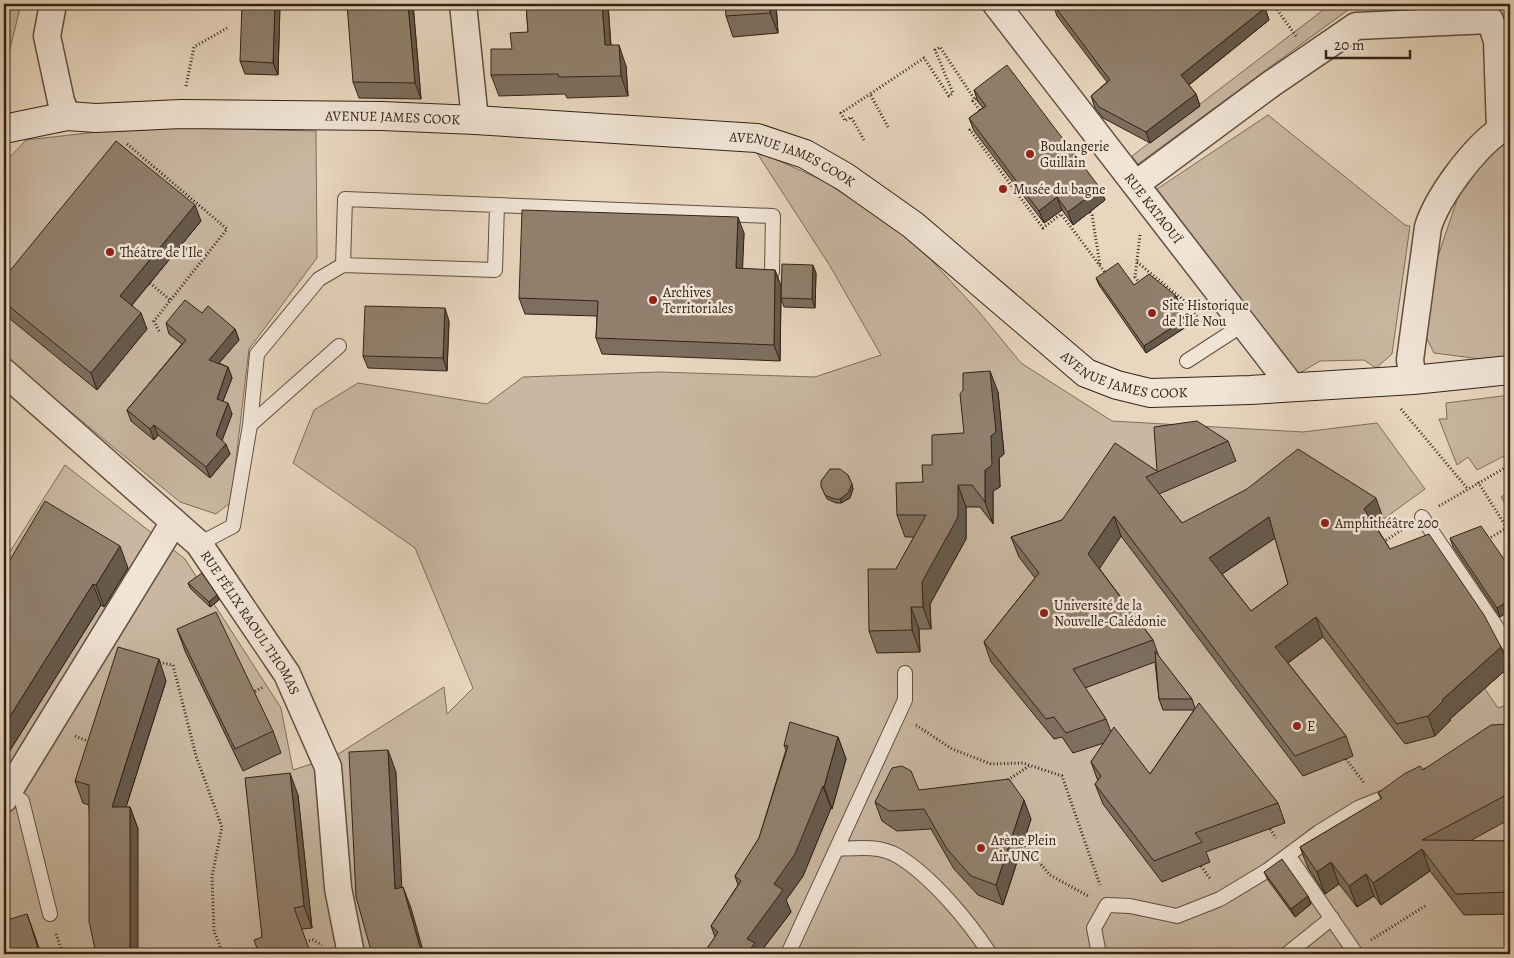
<svg xmlns="http://www.w3.org/2000/svg" width="1514" height="958" viewBox="0 0 1514 958" font-family="Alegreya,serif">
	<rect width="100%" height="100%" fill="#e8d6be"/>
	<filter id="stains"><feTurbulence type="fractalNoise" baseFrequency=".004" numOctaves="4"/><feColorMatrix values="0 0 0 0 .2 0 0 0 0 .09 0 0 0 0 .02 0 0 0 .5 -.17"/></filter>
	<radialGradient id="worn" r=".72"><stop offset=".6" stop-color="#630" stop-opacity="0"/><stop offset="1" stop-color="#630" stop-opacity=".3"/></radialGradient>
	<!-- green -->
	<path fill="#c9b7a1" stroke="#7e6c5c" d="M4,4H21L4,73Z
		M1331,4H1367H1356L1138,164L1132,156Z
		M1268,115L1405,225L1410,226L1392,354L1376,368L1364,360L1320,361L1298,374L1157,189Z
		M141,127L316,131L317,258L249,349L231,502L216,514L180,502L4,357V280L9,272L7,160L26,140Z
		M1494,141L1509,144L1510,356L1481,359L1434,353L1421,327L1432,274L1460,191Z
		M755,150L822,180L910,237L980,313L1021,363L1112,421L1303,432L1377,423L1425,489L1371,528L1388,556L1434,554L1485,689L1498,708L1510,704V954H4V561L65,465L185,559L281,708L293,770L335,756L444,687L447,714L473,688L415,548L293,463L314,410L358,383L487,404L523,377L658,372L815,377L881,355L830,266Z
		M1510,395V453L1477,470L1468,457L1457,465L1439,419H1447L1446,403Z
		M1510,492V512L1501,497Z"/>
	<g fill="none" stroke-linecap="round" stroke-linejoin="round">
		<!-- service casing -->
		<g stroke="#604f40" stroke-width="16">
			<path id="service" d="M343,265L345,199L773,216L772,272
				M1187,361L1244,324
				M250,425L339,346
				M1422,517L1510,647
				M199,544L233,526L250,425L257,354L319,279L343,265L495,270L497,205
				M9,791L22,801L50,914
				M837,849C856,848 880,845 898,856C932,877 968,920 990,954
				M1288,855L1354,951
				M788,954L905,700V673
				M1099,954L1094,928L1107,905L1130,906L1177,916L1220,899L1268,870L1319,832L1358,808L1398,792
				M1287,954L1332,918"/>
		</g>
		<!-- minor casing -->
		<g stroke="#604f40" stroke-width="29">
			<g id="minor">
				<path d="M53,4L47,36L61,101L67,116"/>
				<path d="M463,4L475,120"/>
				<path id="s1" d="M996,4L1292,387"/>
				<path d="M1136,184L1271,84L1356,26L1490,20L1497,41L1500,130C1473,149 1438,196 1428,227L1410,360L1413,380"/>
				<path id="s2" d="M4,372L199,544L287,674L328,767L338,888L351,954"/>
				<path d="M4,799L174,522"/>
			</g>
		</g>
		<!-- secondary casing -->
		<g stroke="#332216" stroke-width="30">
			<g id="secondary">
				<path id="s3" d="M4,129L67,116L96,118L181,114L382,116L475,120L757,138L805,154L845,177L913,225L1086,373L1117,385L1150,393L1250,390L1413,380L1510,370"/>
			</g>
		</g>
		<!-- path -->
		<path stroke="#332216" stroke-width="3" stroke-dasharray="1 2.5" stroke-linecap="butt" d="M1273,4L1296,36
			M186,86L194,47L227,28
			M979,97L973,101L982,113
			M976,125L970,130L1043,228L1061,214L1107,275
			M888,127L870,94L924,58L949,96L953,93L935,50L940,47L975,100
			M864,140L851,117L845,121L841,113L870,94
			M127,144L227,229L154,321L160,333
			M1090,212L1092,215L1100,265
			M1140,235L1135,277L1141,285
			M1137,262L1187,303L1203,325
			M150,283L170,300
			M1401,409L1467,488
			M1478,482L1510,533
			M1439,506L1510,465
			M1488,539L1510,526
			M1383,542L1405,528
			M156,662L173,665L196,756L222,827L212,876L214,931L223,954
			M252,693L263,687
			M916,725L952,749L991,764L1023,763L1062,776L1100,885
			M75,736L90,742
			M1346,759L1365,784
			M1005,782L1029,766
			M1270,829L1276,838
			M1023,843L1050,875L1088,896
			M1201,866L1211,880
			M56,934L63,954
			M1371,940L1425,906
			M302,942L313,940L322,945"/>
		<!-- service -->
		<use href="#service" stroke="#f0e4d5" stroke-width="14"/>
		<!-- minor -->
		<use href="#minor" stroke="#f0e4d5" stroke-width="26"/>
		<!-- secondary -->
		<use href="#secondary" stroke="#f0e4d5" stroke-width="28"/>
	</g>
	<!-- wall -->
	<path fill="#7d6e5e" stroke="#332216" fill-rule="evenodd" d="M280,4L278,75L245,74L240,61Z
		M413,4L421,99L359,98L353,82Z
		M526,4H608L611,45L626,66L628,96L567,98L565,94L499,96L491,75L512,49L528,32Z
		M776,4L778,33L733,37L726,16Z
		M1053,4L1265,8L1269,20L1189,85L1196,94L1200,106L1150,143L1103,118L1095,108L1091,96L1107,82L1057,16Z
		M974,90L1100,188L1105,200L1073,225L1062,210L1044,223L974,131L969,118L983,108L978,102Z
		M201,221L132,305L147,329L97,390L4,314V278Z
		M744,233L742,269L775,270L781,286L816,273L815,308L784,307L781,299L780,361L602,354L596,338L597,316L525,314L519,298Z
		M1096,278L1134,285L1176,296L1179,303L1174,307L1183,320L1186,327L1146,353L1099,285Z
		M202,313L235,329L239,340L219,363L228,367L232,378L223,401L232,414L222,440L230,454L210,478L158,435L154,440L131,421L127,410L182,344L169,334L166,323Z
		M449,321L447,371L368,368L363,356Z
		M998,392L1004,454L999,458L1000,487L993,491V524L980,507H966V539L930,604L931,629H919L920,652L877,653L869,631L896,569L914,537H905L897,515L923,482L932,465L964,433Z
		M1228,441L1236,461L1159,494L1182,523L1383,518L1375,525L1390,549L1501,647L1509,667L1450,719V721L1435,736L1405,744L1323,637L1288,663L1346,736L1353,756L1303,776L1121,536L1099,568L1153,640L1159,657L1192,699L1195,708L1278,803L1285,823L1206,852L1210,862L1162,882L1103,804L1095,784L1098,781L1091,762L1104,743L1073,753L1062,737L1054,739L991,662L984,642L1035,578L1019,557L1011,537L1062,520L1157,471ZM1275,538L1288,584L1251,611L1222,574ZM1155,662L1159,699L1163,710H1194L1150,774L1111,732L1106,719L1085,688Z
		M848,475L853,489L850,498L841,503H836L827,499L821,486Z
		M1450,538L1508,565L1510,563V610L1500,617L1453,547Z
		M128,568L104,607L101,605L4,760V570Z
		M188,583L219,600L210,607L190,588Z
		M177,629L273,731L281,753L243,771L185,651Z
		M166,681L126,807H130L138,829L96,954L89,805L83,803L75,781Z
		M1510,724V819L1470,841H1510V914L1464,915L1430,871L1381,905L1374,896L1357,907L1339,884L1325,894L1308,868L1300,847L1381,799L1378,793Z
		M838,737L846,759L832,809L831,808L803,876L786,900L791,912L759,954H710L708,947L715,937L711,926L738,885L735,876L759,838L786,750L784,745Z
		M919,790L1031,819L1003,905L978,895L954,869L931,829L897,831L882,821L875,802Z
		M298,795L312,928L302,929L262,937Z
		M1264,872L1308,896L1311,904L1295,917L1268,880Z"/>
	<!-- shaded-wall -->
	<path fill="#665a4c" stroke="#332216" d="M275,4H280L278,75L273,63Z
		M408,4H413L421,99L415,83Z
		M602,4H608L612,66L605,45Z
		M770,4H776L778,33L770,13Z
		M1265,8L1269,20L1186,87L1181,75Z
		M619,45L626,66L628,96L621,76Z
		M1196,94L1200,106L1150,143L1146,132Z
		M1100,188L1105,200L1073,225L1068,212Z
		M1057,197L1062,210L1044,223L1039,211Z
		M195,205L201,221L126,312L120,296Z
		M738,217L744,233L742,284L736,268Z
		M813,265L816,273L815,308L812,299Z
		M775,270L781,286L780,361L774,345Z
		M1176,296L1179,303L1172,308L1169,301Z
		M445,308L449,321L447,371L443,358Z
		M141,313L147,329L97,390L91,373Z
		M1183,320L1186,327L1146,353L1144,346Z
		M235,329L239,340L213,370L209,360Z
		M228,367L232,378L220,409L217,399Z
		M990,371L998,392L1004,454L999,458L1000,487L993,491V524L985,502V470L991,436Z
		M228,403L232,414L220,446L216,435Z
		M154,425L158,435L154,440L150,429Z
		M226,444L230,454L210,478L206,467Z
		M852,484L853,489L850,498L841,503L840,499Z
		M958,485L966,507V539L930,604L931,629L923,607L922,582Z
		M1376,498L1383,518L1371,529L1364,509Z
		M1114,516L1121,536L1096,574L1088,554Z
		M1269,517L1277,537L1216,578L1209,558Z
		M120,546L128,568L104,607L96,585Z
		M93,584L101,605L4,760V726Z
		M217,595L219,600L210,607L209,602Z
		M1510,600V610L1500,617L1497,608Z
		M911,607L919,629L920,652L912,630Z
		M1316,617L1323,637L1282,667L1275,647Z
		M1501,647L1509,667L1450,719V721L1435,736L1428,716L1442,700Z
		M159,659L166,681L119,829L112,807Z
		M838,737L846,759L832,809L824,787Z
		M388,750L396,772L403,911L395,889Z
		M290,773L298,795L312,928L304,906Z
		M823,786L831,808L803,876L786,900L791,912L759,954H746L747,939Z
		M1024,800L1031,819L1003,905L996,885Z
		M130,807L138,829V954L130,952Z
		M1422,849L1430,871L1381,905L1373,883Z
		M1331,862L1339,884L1325,894L1317,872Z
		M1366,874L1374,896L1357,907L1349,886Z
		M403,887L411,908L424,954H422Z
		M1308,896L1311,904L1295,917L1291,909Z
		M27,914L35,936L41,954H40Z"/>
	<!-- building -->
	<path fill="#91806d" stroke="#332216" fill-rule="evenodd" d="M242,4H275L273,63L240,61Z
		M347,4H408L415,83L353,82Z
		M526,4H602L605,45H619L621,76L559,77L558,74L491,75V49H512L510,33L528,32Z
		M725,4H770V13L726,16Z
		M1053,4H1261L1265,8L1181,75L1196,94L1146,132L1099,107L1091,96L1110,80Z
		M1007,65L1100,188L1068,212L1057,197L1039,211L969,118L986,106L974,90Z
		M116,141L195,205L120,296L141,313L91,373L4,302V278Z
		M522,210L738,217L736,268L775,270L774,345L596,338L598,301L519,298Z
		M1118,263L1134,285L1149,274L1176,296L1169,301L1183,320L1144,346L1096,278Z
		M782,264L813,265L812,299L781,298Z
		M185,300L202,313L208,306L235,329L209,360L228,367L217,399L228,403L216,435L226,444L206,467L154,425L150,429L127,410L186,340L166,323Z
		M365,306L445,308L443,358L363,356Z
		M990,371L996,432L991,436L992,465L985,470V502L972,485H958V517L922,582L923,607H911L912,630L869,631L868,569H896L926,515H897L896,483L923,482L922,465H932V435L964,433L960,394L963,390V373Z
		M1197,421L1228,441L1146,477L1182,523L1247,489L1298,449L1376,498L1364,509L1390,549L1429,534L1484,615L1501,647L1442,700L1443,701L1428,716L1397,724L1316,617L1275,647L1346,736L1295,756L1114,516L1088,554L1153,640L1073,669L1106,719L1066,733L1054,717L1046,719L984,642L1039,573L1011,537L1062,520L1115,443L1157,471L1154,427ZM1269,517L1288,584L1251,611L1209,558Z
		M830,469H840L848,475L852,484L848,493L840,499H834L825,495L821,486V481Z
		M45,501L120,546L96,585L93,584L4,726V570Z
		M1481,526L1508,565L1510,563V600L1497,608L1450,538Z
		M202,573L217,595L209,602L188,583Z
		M216,612L273,731L235,749L177,629Z
		M118,647L159,659L112,807H130V952L141,950L142,954H96L89,921V785L75,781Z
		M1155,651L1192,699H1159Z
		M1199,703L1278,803L1195,833L1202,842L1154,861L1095,784L1101,776L1091,762L1114,727L1150,774Z
		M790,722L838,737L824,787L823,786L795,854L774,884L783,890L747,939L755,943L746,954H716L708,947L718,932L711,926L741,881L735,876L759,838L788,746L784,745Z
		M1510,724V793L1422,840L1510,841V892L1456,894L1422,849L1373,883L1366,874L1349,886L1331,862L1317,872L1300,847L1382,798L1378,793L1404,774L1420,766L1423,770L1491,725Z
		M388,750L395,889L403,887L422,954H372L356,897L349,752Z
		M902,766L911,771L919,790L1009,779L1024,800L996,885L971,876L947,849L924,809L889,811L875,802L892,768Z
		M290,773L304,906L294,908L311,954H259L254,940L262,937L245,778Z
		M1282,859L1308,896L1291,909L1264,872Z
		M27,914L40,954H4V921Z"/>
	<!-- markers -->
	<g fill="#8f2418" stroke="#f0e4d5" stroke-width="2">
		<circle cx="1030" cy="154" r="5"/>
		<circle cx="1003" cy="189" r="5"/>
		<circle cx="110" cy="252" r="5"/>
		<circle cx="653" cy="300" r="5"/>
		<circle cx="1152" cy="313" r="5"/>
		<circle cx="1325" cy="523" r="5"/>
		<circle cx="1044" cy="613" r="5"/>
		<circle cx="1297" cy="726" r="5"/>
		<circle cx="981" cy="848" r="5"/>
	</g>
	<g text-anchor="middle" stroke-width="5" stroke-linejoin="round" paint-order="stroke">
		<!-- street labels -->
		<g font-size="14" fill="#332216" stroke="#f0e4d5">
			<text dy="5" stroke="none"><textPath href="#s3" startOffset="390">AVENUE JAMES COOK</textPath></text>
			<text dy="5" stroke="none"><textPath href="#s3" startOffset="795">AVENUE JAMES COOK</textPath></text>
			<text dy="5" stroke="none"><textPath href="#s1" startOffset="258">RUE KATAOUÏ</textPath></text>
			<text dy="5" stroke="none"><textPath href="#s3" startOffset="1200">AVENUE JAMES COOK</textPath></text>
			<text dy="5" stroke="none"><textPath href="#s2" startOffset="354">RUE FÉLIX RAOUL THOMAS</textPath></text>
		</g>
		<!-- poi labels -->
		<g font-size="14" fill="#332216" stroke="#f0e4d5" text-anchor="start">
			<text x="1040" y="151">Boulangerie<tspan x="1040" dy="16">Guillain</tspan></text>
			<text x="1013" y="194">Musée du bagne</text>
			<text x="120" y="257">Théâtre de l'Ile</text>
			<text x="663" y="297">Archives<tspan x="663" dy="16">Territoriales</tspan></text>
			<text x="1162" y="310">Site Historique<tspan x="1162" dy="16">de l'Île Nou</tspan></text>
			<text x="1335" y="528">Amphithéâtre 200</text>
			<text x="1054" y="610">Université de la<tspan x="1054" dy="16">Nouvelle-Calédonie</tspan></text>
			<text x="1307" y="731">E</text>
			<text x="991" y="845">Arène Plein<tspan x="991" dy="16">Air UNC</tspan></text>
		</g>
	</g>
	<!-- margin -->
	<rect width="1514" height="958" fill="none" stroke="#e8d6be" stroke-width="20"/>
	<rect x="5" y="5" width="1504" height="948" fill="none" stroke="#332216" stroke-width="2.5"/>
	<rect x="10" y="10" width="1494" height="938" fill="none" stroke="#332216"/>
	<!-- scale -->
	<path d="M1326 50v8h84v-8" fill="none" stroke="#332216" stroke-width="2.5"/>
	<text x="1334" y="50" font-size="15" fill="#332216" stroke="#f0e4d5" stroke-width="4" paint-order="stroke">20 m</text>
	<rect width="100%" height="100%" filter="url(#stains)"/>
	<rect width="100%" height="100%" fill="url(#worn)"/>
</svg>
